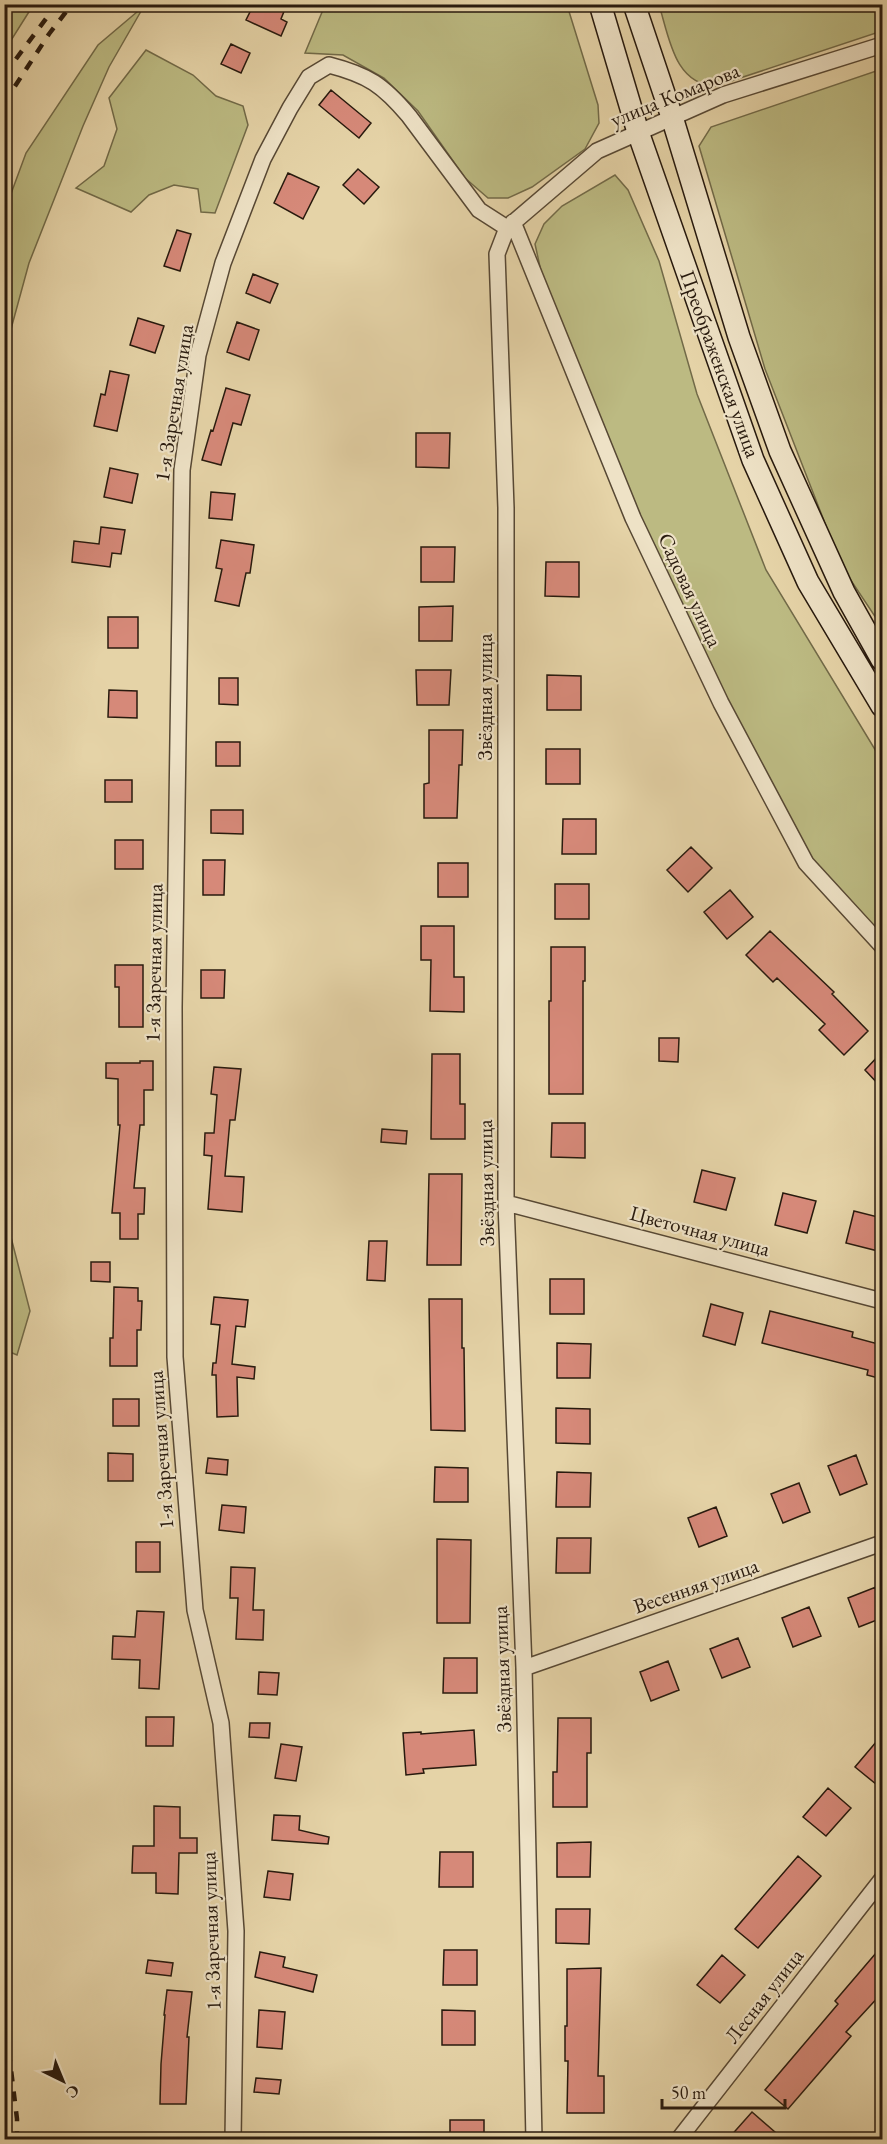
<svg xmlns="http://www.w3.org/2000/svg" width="887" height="2144" viewBox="0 0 887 2144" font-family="'EB Garamond',serif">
	<rect width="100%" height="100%" fill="#e5d3a7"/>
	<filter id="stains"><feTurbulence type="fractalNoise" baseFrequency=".00333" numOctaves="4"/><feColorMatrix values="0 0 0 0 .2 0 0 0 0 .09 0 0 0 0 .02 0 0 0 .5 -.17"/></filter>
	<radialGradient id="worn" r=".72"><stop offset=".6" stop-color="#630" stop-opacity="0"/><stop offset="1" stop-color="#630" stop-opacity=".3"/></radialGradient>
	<!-- green -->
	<path fill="#bcba82" stroke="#726a48" stroke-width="1.5" d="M5,4L27,5L32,7L5,50Z
		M325,5H567L598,105L599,123L585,149L532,187L508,198H488L465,178L418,111L384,78L343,55L305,53Z
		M659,5H882V31L716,86C674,85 669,36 659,5Z
		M144,6L109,67L83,126L29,263L5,351V210L26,153L98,45Z
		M146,50L193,75L216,96L243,106L248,125L215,213L201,212L198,189L174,185L149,195L131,212L76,188L104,166L117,129L109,98Z
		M882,69V627L842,567L765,369L699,146L711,127Z
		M615,175L628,190L659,261L697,394L766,570L882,761V944L801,852L713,684L551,317L535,244L544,224L562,206Z
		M5,1214L30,1311L17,1355L5,1350Z"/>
	<!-- building -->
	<path fill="#d68979" stroke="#281a0e" stroke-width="1.5" d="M254,4H287L281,19L287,22L281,36L246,20Z
		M231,44L250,53L241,73L221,64Z
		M331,90L371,123L359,138L319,105Z
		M358,169L379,187L364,204L343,185Z
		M288,173L319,187L303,219L274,203Z
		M177,230L191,234L180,271L164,266Z
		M253,274L278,284L270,303L246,293Z
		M138,318L164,326L155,353L130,345Z
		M237,322L259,330L249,360L227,352Z
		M110,371L129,375L117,431L94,426L101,394L105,395Z
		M226,388L250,395L241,425L233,423L221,465L202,460L211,430L213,431Z
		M416,433H450L449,468L416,467Z
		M110,468L138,474L132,503L104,497Z
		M211,492L235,494L232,520L209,518Z
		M101,527L125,530L121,554L112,553L110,567L72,562L74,541L99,544Z
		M221,540L254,545L250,573H246L239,606L215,601L222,569L216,568Z
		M421,547H455L454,582H421Z
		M546,562H579V597L545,596Z
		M453,606L452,641H419V607Z
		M108,617H138V648H108Z
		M416,670H451L449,705H417Z
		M547,675L581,676V710H547Z
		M219,678H238V705L219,704Z
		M109,690L137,691V718L108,717Z
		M429,730H463L462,765H459L457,818H424V784L429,783Z
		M216,742H240V766H216Z
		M546,749H580V784H546Z
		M105,780H132V802H105Z
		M211,810H243V834L211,833Z
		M563,819H596V854H562Z
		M115,840H143V869H115Z
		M691,847L712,868L688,892L667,870Z
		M203,860H225L224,895H203Z
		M438,863H468V897H438Z
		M555,884H589V919H555Z
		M730,890L753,917L727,939L704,912Z
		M421,926H454V977H464V1012L430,1011L431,960H421Z
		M770,931L834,992L832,994L868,1031L844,1055L819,1030L825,1024L777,978L773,982L746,955Z
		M551,947H585V981H583V1094H549V1001H551Z
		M115,965H143V1027H119V987H115Z
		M201,970H225L224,998H201Z
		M659,1038H679L678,1062L659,1061Z
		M882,1052V1088L865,1070Z
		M432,1054H460V1104H465V1139H431Z
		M140,1061H153V1090H144V1125H140L134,1188H145L144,1214H138V1239H120V1213H112L120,1125H118V1079L106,1078V1063H140Z
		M214,1067L241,1069L235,1120H230L225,1176L244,1177L242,1212L208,1209L212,1156L204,1155L205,1133H214L217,1095L211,1094Z
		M552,1123H585V1158L551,1157Z
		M382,1129L407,1131L406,1144L381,1142Z
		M702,1170L735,1178L726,1210L694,1202Z
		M429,1174H462L461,1265H427Z
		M783,1193L816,1201L807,1233L775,1225Z
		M854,1211L882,1218V1236L878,1251L846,1243Z
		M369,1241H387L385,1281L367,1280Z
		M91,1262H110V1282L91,1281Z
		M550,1279H584V1314H550Z
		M114,1287L138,1288V1301H142L141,1330H137V1366H110V1338H113Z
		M214,1297L248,1300L245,1327L236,1326L232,1364L255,1367L254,1379L237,1377L238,1416L217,1417L216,1375H212L213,1363H216L220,1325L211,1324Z
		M429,1299H462V1348H464L465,1431L431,1430Z
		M711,1304L743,1313L735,1345L703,1336Z
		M770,1311L853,1332L852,1337L882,1345V1379L867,1375L868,1370L762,1343Z
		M557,1343L591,1344L590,1378H557Z
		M113,1399H139V1426H113Z
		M556,1408L590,1409V1444L556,1443Z
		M108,1453L133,1454V1481H108Z
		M856,1455L867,1484L840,1495L828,1466Z
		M208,1458L228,1460L227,1475L206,1473Z
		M435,1467L468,1468V1502H434Z
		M557,1472L591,1473L590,1507H556Z
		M799,1483L810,1512L783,1523L771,1494Z
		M222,1505L246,1507L244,1533L219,1530Z
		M716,1507L727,1536L699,1547L688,1518Z
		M557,1538H591L590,1573H556Z
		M437,1539L471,1540L470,1623H437Z
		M136,1542H160V1572H136Z
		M231,1567L255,1568L253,1610H264L263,1640L236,1639L238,1598H230Z
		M876,1587L882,1605V1618L859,1627L848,1598Z
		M809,1607L821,1636L793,1647L782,1618Z
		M137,1611L164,1612L159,1689L139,1688L140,1660L112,1659L113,1636L135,1637Z
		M738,1638L750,1667L722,1678L710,1649Z
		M444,1658H477V1693H443Z
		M668,1661L679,1690L651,1701L640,1672Z
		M259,1672L279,1673L277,1695L258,1694Z
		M146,1717H174L173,1746H146Z
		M558,1718H591V1753H587V1807H553V1772H557Z
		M250,1723H270L269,1738L249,1737Z
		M474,1730L476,1765L423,1769L424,1773L406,1775L403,1733L421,1732V1734Z
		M882,1735V1789L855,1767Z
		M281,1744L302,1747L296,1781L275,1778Z
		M828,1788L851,1808L826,1836L803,1817Z
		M154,1806L180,1807V1838H197V1853H179L178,1894L156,1893V1873H132L133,1846H154Z
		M274,1815L300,1816L299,1830L329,1837L328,1844L272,1840Z
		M591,1842L590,1877H557V1843Z
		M440,1852H473V1887H439Z
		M798,1856L821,1876L758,1948L735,1929Z
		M268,1871L293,1874L290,1900L264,1897Z
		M556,1909H590L589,1944L556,1943Z
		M882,1946V1993L846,2032L851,2036L788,2109L765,2090L838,2004L835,2001Z
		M444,1950H477V1985H443Z
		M260,1952L285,1957L283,1967L317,1975L313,1992L255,1977Z
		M722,1955L745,1975L720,2003L697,1985Z
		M148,1960L173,1963L171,1976L146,1973Z
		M601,1968L598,2076H604V2113H567L568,2061H565V2026H567V1969Z
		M167,1990L192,1992L187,2037H189L186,2104H160L161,2064L165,2015H164Z
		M259,2010L285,2012L282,2049L257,2047Z
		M442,2010L475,2011V2045H442Z
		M256,2078L281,2080L279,2094L254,2092Z
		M752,2112L775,2132L768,2139H728Z
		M450,2120H484V2139H450Z"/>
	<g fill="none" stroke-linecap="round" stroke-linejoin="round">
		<!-- street casing -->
		<g stroke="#574834" stroke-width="18">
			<path id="street" d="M513,222L633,518L721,703L806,863L882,946
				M506,1203L882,1301
				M524,1668L882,1543
				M233,2140L236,1931L221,1723L195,1610L175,1357L174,1008L182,470L198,355L223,263L263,159L290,108L309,77L329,65C368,75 383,85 409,116L479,210L507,228
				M534,2140L524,1668L506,1203V508L497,254L507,228L597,151L723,95L882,45
				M678,2140L882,1879"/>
		</g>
		<!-- secondary casing -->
		<g stroke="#281a0e" stroke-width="24">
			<path id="secondary" d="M600,4L638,132L753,460L808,582L882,706
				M634,4L672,117L739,337L780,451L844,592L882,660"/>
		</g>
		<!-- street -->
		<use href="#street" stroke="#eee2c6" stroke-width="15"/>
		<!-- secondary -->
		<use href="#secondary" stroke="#eee2c6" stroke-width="21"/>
		<!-- rail -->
		<path stroke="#281a0e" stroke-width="4.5" stroke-dasharray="10 10" stroke-linecap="butt" d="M4,75L57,4
			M4,103L49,34L72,4
			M4,2012L17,2119V2140
			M4,2125L6,2140"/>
	</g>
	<g text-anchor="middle" stroke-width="4.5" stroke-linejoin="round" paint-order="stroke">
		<!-- street labels -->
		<g font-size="21" fill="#281a0e" stroke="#eee2c6">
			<text transform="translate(675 95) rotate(-22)" y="7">улица Комарова</text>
			<text transform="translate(720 364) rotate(70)" y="7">Преображенская улица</text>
			<text transform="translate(174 403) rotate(-81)" y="7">1-я Заречная улица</text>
			<text transform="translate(690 590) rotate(65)" y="7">Садовая улица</text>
			<text transform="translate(485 697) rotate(-90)" y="7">Звёздная улица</text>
			<text transform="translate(154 963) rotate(-89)" y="7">1-я Заречная улица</text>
			<text transform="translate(486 1183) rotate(-91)" y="7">Звёздная улица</text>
			<text transform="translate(700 1231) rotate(15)" y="7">Цветочная улица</text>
			<text transform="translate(161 1450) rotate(-94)" y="7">1-я Заречная улица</text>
			<text transform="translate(696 1586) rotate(-19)" y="7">Весенняя улица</text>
			<text transform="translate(502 1669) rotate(-92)" y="7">Звёздная улица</text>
			<text transform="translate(211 1931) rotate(-92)" y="7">1-я Заречная улица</text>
			<text transform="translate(764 1996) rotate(-52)" y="7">Лесная улица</text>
		</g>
	</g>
	<!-- margin -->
	<rect width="887" height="2144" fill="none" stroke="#e5d3a7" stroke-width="24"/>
	<rect x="6" y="6" width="875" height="2132" fill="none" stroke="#281a0e" stroke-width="3"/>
	<rect x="12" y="12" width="863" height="2120" fill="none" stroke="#281a0e" stroke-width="1.5"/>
	<!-- north arrow -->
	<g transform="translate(63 2081) rotate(137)" stroke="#eee2c6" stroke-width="4.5" paint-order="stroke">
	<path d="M0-4.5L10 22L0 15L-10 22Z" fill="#281a0e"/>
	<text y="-9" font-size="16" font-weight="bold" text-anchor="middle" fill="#281a0e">С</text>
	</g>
	<!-- scale -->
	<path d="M662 2099v9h123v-9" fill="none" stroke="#281a0e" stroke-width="3"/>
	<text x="671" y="2099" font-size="18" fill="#281a0e" stroke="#eee2c6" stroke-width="4.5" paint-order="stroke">50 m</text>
	<rect width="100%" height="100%" filter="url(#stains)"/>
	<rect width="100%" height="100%" fill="url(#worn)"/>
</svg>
